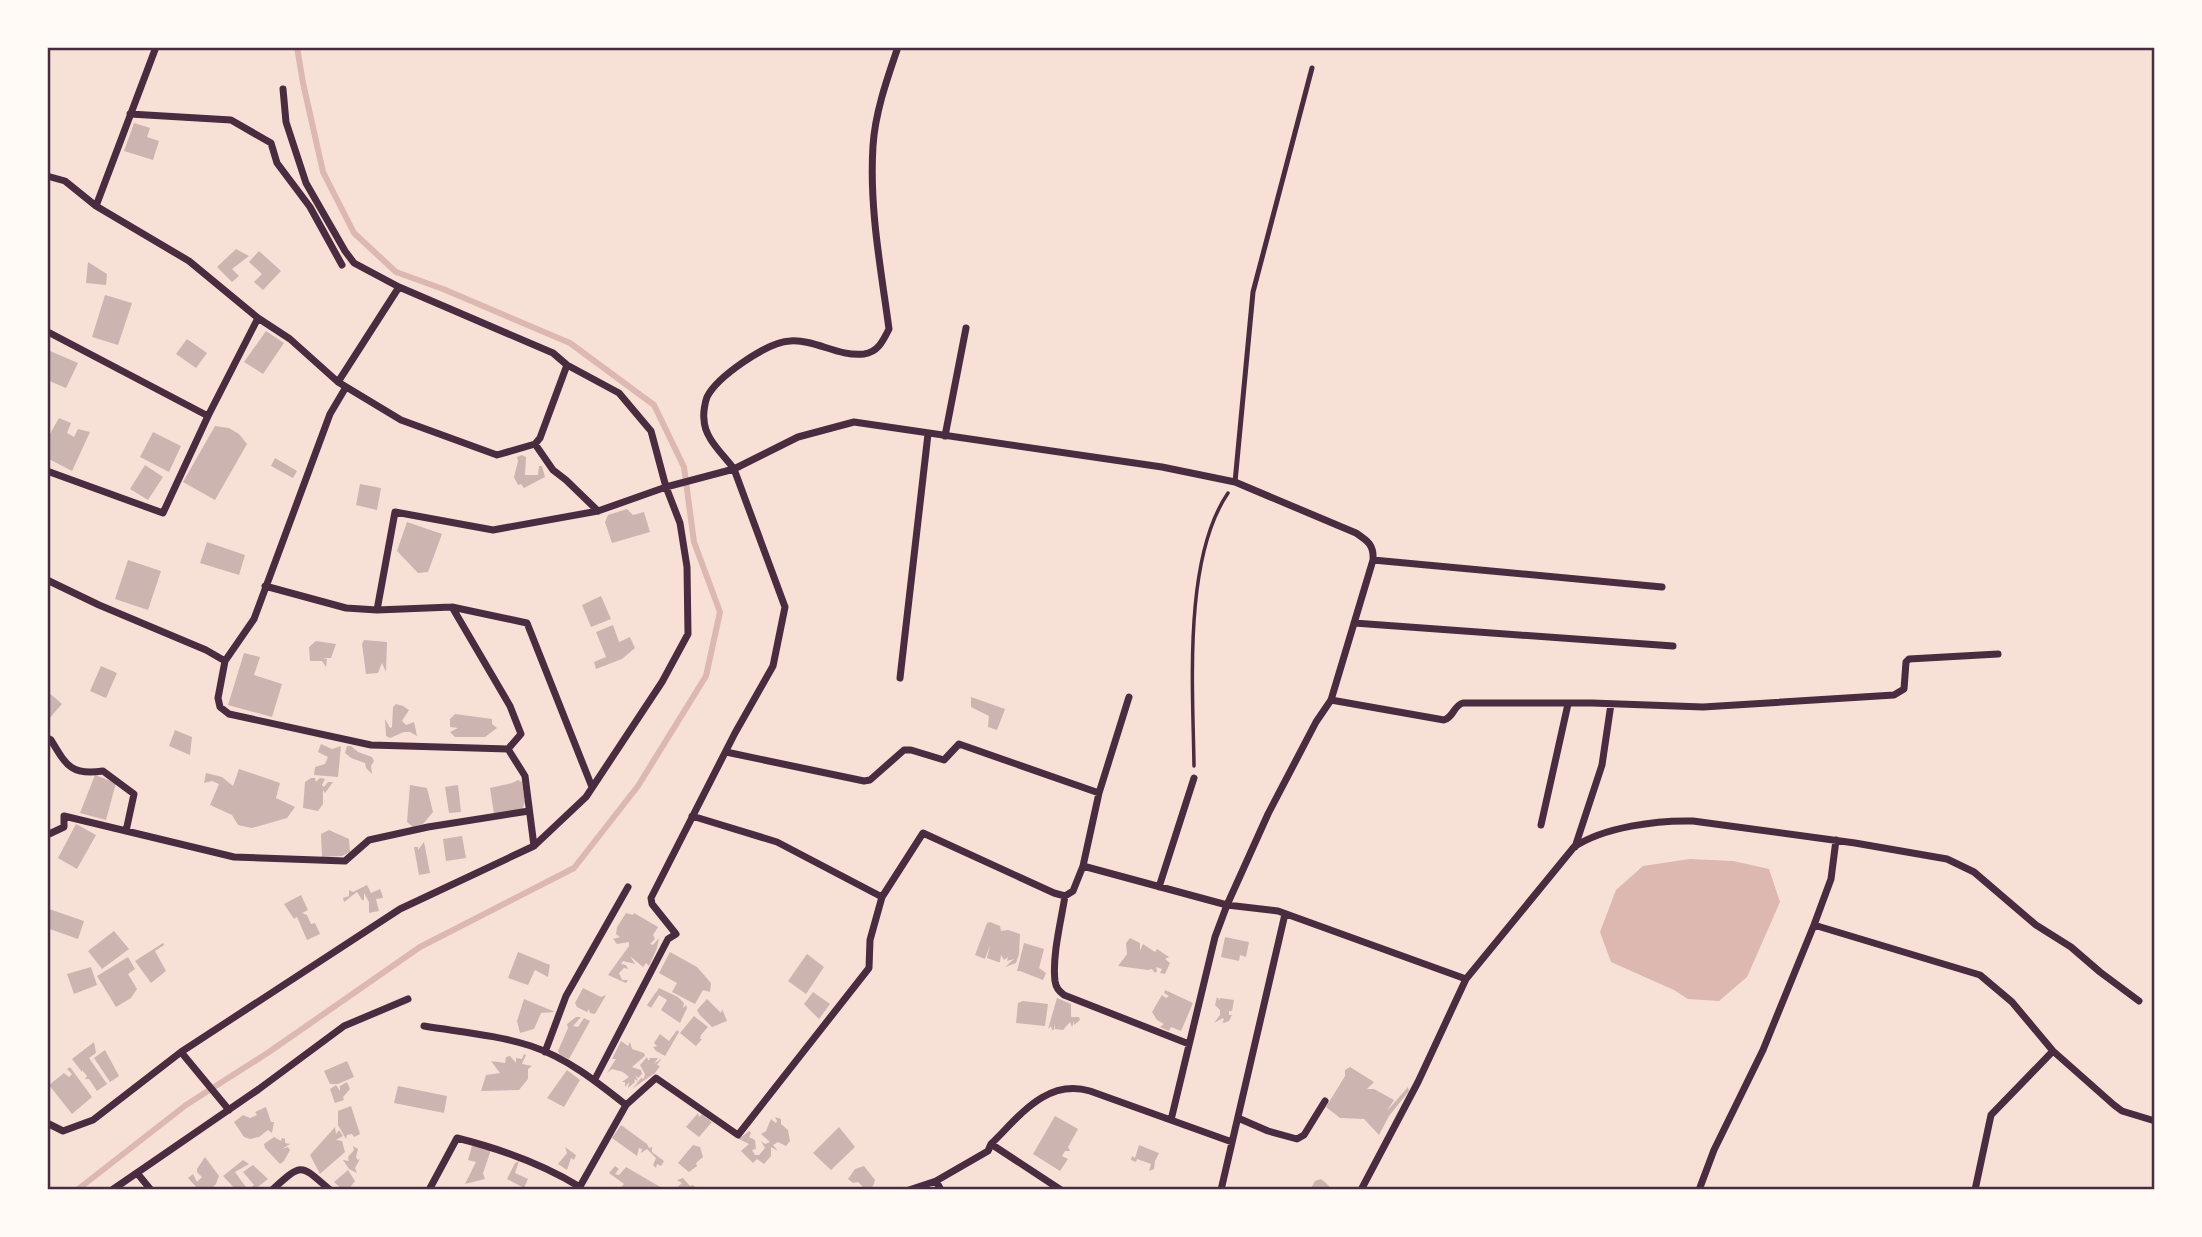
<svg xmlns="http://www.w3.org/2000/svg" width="2202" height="1237" viewBox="0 0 2202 1237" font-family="'Exo 2',sans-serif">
	<rect width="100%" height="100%" fill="#f7e1d7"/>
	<!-- water -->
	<path fill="#dcb8b0" d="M1690,859L1733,861L1769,869L1780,902L1747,977L1719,1001L1688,999L1674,990L1611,962L1600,932L1616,890L1643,866Z"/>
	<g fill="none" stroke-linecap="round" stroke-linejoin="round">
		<!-- stream -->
		<path stroke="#dcb8b0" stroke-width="6" d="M77,1190L186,1105L269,1052L420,947L574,868L638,786L706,676L720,612L694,542L684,467L654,405L570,343L443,289L396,272L354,233L323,172L303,83L297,47"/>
	</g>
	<!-- building -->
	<path fill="#ccb4b1" d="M134,123L150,128L147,137L159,141L153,160L124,151Z
		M236,249L249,256L232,269L239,276L232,282L217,267Z
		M259,251L281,271L263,290L254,282L262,274L249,262Z
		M88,262L107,274L106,285L86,283Z
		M105,295L132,303L118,345L92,337Z
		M266,331L284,343L263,374L244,362Z
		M187,339L207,353L196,368L176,354Z
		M50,351L78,363L66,388L47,380V358Z
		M59,418L71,423L67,433L74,437L78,429L90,432L72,471L47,458V439Z
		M215,426L229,428L239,434L247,444L215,500L183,482Z
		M153,432L181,446L169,472L140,457Z
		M522,455L526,457L525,475H538L539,466H542L545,477L524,488L521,484L518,485L514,477L518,461L517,457Z
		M275,458L297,471L293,478L271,466Z
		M145,465L163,477L148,500L130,489Z
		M360,484L381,488L377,510L356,505Z
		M627,509L633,515L644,512L650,532L612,543L605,522L608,515Z
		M407,522L442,534L428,572L418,573L397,551Z
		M207,542L245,555L239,575L200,563Z
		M128,560L161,571L148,610L115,599Z
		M601,596L611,619L591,627L582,605Z
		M613,625L619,642L630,637L635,648L622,659L596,669L594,662L606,657L596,632Z
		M364,640L387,642L386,672L382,663L378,673L366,674L362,644Z
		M316,641L336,644L331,658H322L327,659L326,667L322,661H310L309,647Z
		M244,653L260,657L254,675L282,684L272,717L228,705Z
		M101,666L117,673L106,698L90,691Z
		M47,691L62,704L47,721Z
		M971,697L1005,709L997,730L988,727L989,716L971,707Z
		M396,704L403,706L409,710L402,721L406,725L414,722L417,736L410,732H404L390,738L386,736L385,719L390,728L392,727L393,707Z
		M455,714L492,719V724L497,728L485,737H455L450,732L458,728L450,727V719Z
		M175,730L192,737L190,755L169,746Z
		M321,744L332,749L341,746L338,777L314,775L315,767L325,764L328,757L318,752Z
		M347,746H351L358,752L372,757L374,761L371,766L372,774L366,768L365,763L351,758L345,753Z
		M239,769L280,783L276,798L295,807L287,818L252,828L238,825L232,815L210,805L219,784L212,781L204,783L206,773L222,777L233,786Z
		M95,775L116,783L106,820L80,813Z
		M311,778H315L316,782L320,778L325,779L322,785L324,787L328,782H333L325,793L323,790V804L318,811L303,808L305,782Z
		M518,780L522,782L525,802L522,810L494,814L490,788L512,783Z
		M410,785L427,788L433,812L423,824L413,827L407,822Z
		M458,785L461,812L449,813L445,787Z
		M76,824L96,835L77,869L58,858Z
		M329,830L349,839L350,852L342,856L322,857L321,834Z
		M462,836L466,858L446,861L443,839Z
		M424,842L430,873L419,875L414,847H418V850Z
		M367,885L371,893L380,889L382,894L383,898L376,899L379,911L369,913V902L364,893V900H362L357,892L344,902L343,898L349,896V890L353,892Z
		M301,895L308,910L302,913L307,915L311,924L315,923L320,934L307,940L297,917L294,919L284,904Z
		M49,909L84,921L78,939L47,928Z
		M626,913L633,915L634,913L658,927L653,935L655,939L650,944L653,945L659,938L657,948L649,966L646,963L643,967L630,956L635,964L623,961L621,964L626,965L628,969L624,968L619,973L622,980H628L626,983L608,975L629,946V942L617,944L613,939L620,937L616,934L617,927Z
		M990,922L1000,926L1001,931L1008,930L1020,934L1019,954L1016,963L1005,967L1014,959L1007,961L1008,957L1004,960L1001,955L1000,962H998L987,958L990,945L985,959L975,955L987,923Z
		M114,931L129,949L102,969L88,951Z
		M1225,937L1249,942L1246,957L1240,955L1239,961L1221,957Z
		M1130,938L1140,943V951L1143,944L1155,952L1157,949L1169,957L1165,959L1170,963L1165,974L1160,973L1162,969L1156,967L1157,971L1155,973L1152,969L1148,970L1118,966L1127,954L1126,943Z
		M163,943L164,945L155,951L166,971L151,983L135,961Z
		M1024,943L1044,949L1039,968L1046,973L1043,980L1020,971H1017Z
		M518,952L550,965L548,977L535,970L528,985L508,978Z
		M670,952L697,967L711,983L710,992L703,990L695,1004L672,992L677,983L659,973Z
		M807,954L824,967L806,994L788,981Z
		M128,957L135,969L128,974L137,989L131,998L116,1007L97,976Z
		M91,967L97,985L74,994L67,974Z
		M583,988L601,997L606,995L595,1014L590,1013L589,1009L587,1012L577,1007L575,1003Z
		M659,988L678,997L684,1003L683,1008L686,1005L687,1008L680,1023L661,1010L667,1000L659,995L651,1008L647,1005Z
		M1165,990L1193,1003L1181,1031L1171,1027L1169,1031L1160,1027L1164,1024L1157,1020L1152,1012L1162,995L1166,998L1169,996L1164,993Z
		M813,992L830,1004L819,1019L804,1004Z
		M1217,997L1220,1000V998L1234,1000L1232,1011H1229V1015H1232L1229,1021L1224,1023L1222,1022L1224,1020L1223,1018L1214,1023L1220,1015V1010L1215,1005Z
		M1057,998L1071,1004V1017H1079L1080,1020L1074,1025V1021L1072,1027L1070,1022L1063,1030L1055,1029L1054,1023V1030H1052L1051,1026L1048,1029Z
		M524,999L555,1012L541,1013L534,1029L520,1033L517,1021Z
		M707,999L721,1013L722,1009L727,1021L712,1027L699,1014L697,1010Z
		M1023,1001L1048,1004L1045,1026L1016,1023L1018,1003Z
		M694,1016L708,1027L701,1035L700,1039H702L696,1046L680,1033Z
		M576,1017H581L573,1026L578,1027L584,1018L590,1021L569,1059L560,1055L558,1051L568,1028L567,1024Z
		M677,1030L679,1032L665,1056L656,1051L653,1047L657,1046L654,1043L660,1034L669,1041Z
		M621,1041L628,1046L630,1042L632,1049L644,1053L645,1056L632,1067L641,1070L642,1074L638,1078L635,1075L638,1081L634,1079L635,1082L628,1088L629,1082L625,1087V1082H622L629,1077L623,1072L612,1069L607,1073L616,1059H612Z
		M94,1042L96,1053L89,1058L107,1084L97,1091L89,1079H85L87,1076L82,1070V1072L72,1059Z
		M105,1050L119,1076L110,1082L94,1058Z
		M524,1054L526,1055L522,1064L532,1066L528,1069V1079L519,1090L481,1091L486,1075L500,1073L491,1061L505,1063L506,1057L510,1056L516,1063V1058L522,1059Z
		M647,1057L648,1060H650L649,1058H658L654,1064L662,1058L657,1065L660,1066L655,1073L633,1088L642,1077V1079L644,1078L645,1074L640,1065Z
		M347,1061L354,1077L338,1084H330L324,1071Z
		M70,1067L92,1097L72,1114L49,1085L64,1073L69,1077L72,1074L67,1069Z
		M1350,1067L1374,1082L1367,1089H1374L1394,1100L1387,1111L1408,1087L1409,1091L1389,1116L1379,1135L1364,1119L1340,1118L1326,1107L1345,1076V1070Z
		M567,1070L580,1080L564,1107L547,1098Z
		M347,1082L350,1089L343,1097L344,1100L335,1103L330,1089L336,1085L340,1091V1086Z
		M398,1086L447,1096L444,1113L394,1103Z
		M351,1106L360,1134L354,1137L352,1134L347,1135L346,1139L338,1125V1111Z
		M266,1107L271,1122H274L272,1133L268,1130L259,1137L250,1139L244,1137L234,1122L243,1115L250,1118L257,1115L255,1112Z
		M698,1113L699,1117L702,1114L712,1122L699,1137L686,1127Z
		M1055,1116L1078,1129L1068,1147L1070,1151H1065L1062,1156L1068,1159L1060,1171L1033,1154Z
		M775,1117L781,1119V1124L788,1130L790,1141L786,1146L778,1142L773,1145L778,1151L771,1147V1156L764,1164L757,1159L753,1163L741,1151L749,1144L739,1139L749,1131L751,1133L749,1137L755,1140L756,1149L752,1150L755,1155H759L765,1148L761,1141L765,1144L770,1142L761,1134L766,1131L771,1119L776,1123L777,1121Z
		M621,1125L647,1144L649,1148L652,1147V1152L664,1161L661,1166L657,1164L656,1168L653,1165L656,1158L647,1149L641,1153L642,1149L639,1148L637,1156L612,1138Z
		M335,1127L336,1134L339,1130L343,1136L336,1140L342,1141L345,1152L320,1174L310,1155Z
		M839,1127L855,1147L831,1170L813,1153Z
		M274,1137L281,1141L282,1138L285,1139V1143L290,1144L282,1149L288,1147L290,1150L284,1161L280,1164L265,1148L264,1144Z
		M693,1145L700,1147L703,1157L696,1163L697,1166L689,1172L678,1163Z
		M1139,1145L1159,1153L1155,1161L1154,1169L1149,1171L1151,1164L1137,1159L1136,1162L1131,1160L1132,1156L1135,1158Z
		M353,1146L358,1149L356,1157L358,1160L360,1159L355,1168L357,1173L349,1169L343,1160L349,1161L348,1157L354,1150Z
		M472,1146L490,1149V1153L483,1173L485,1179L465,1184L476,1162L468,1160Z
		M565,1147L576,1155L574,1160L571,1158L567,1170L558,1164L567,1153Z
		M205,1157L219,1176L216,1184L210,1190H199L188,1178L193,1174L197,1182L202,1177L197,1172V1169Z
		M243,1160L249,1164L235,1172L248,1190H236L223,1176Z
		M519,1161L515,1173L528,1179L524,1188L507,1179L515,1163Z
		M253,1165L268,1179L254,1190H248L254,1185L243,1172Z
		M615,1166L619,1169L615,1174L619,1175L626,1167L662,1188L660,1190H619L624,1184L609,1173Z
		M864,1166L875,1180L873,1186L866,1190L858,1182L853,1183L848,1179L855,1169Z
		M348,1170L355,1181L348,1190H343L334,1182Z
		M683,1178L690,1186L693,1185L696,1188L674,1190L682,1183L677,1180Z
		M1321,1179L1326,1183L1333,1190H1310L1315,1181Z"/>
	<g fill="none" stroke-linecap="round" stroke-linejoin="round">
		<!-- path -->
		<path stroke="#4a2c40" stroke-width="3.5" d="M1194,766C1193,688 1183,559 1228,493"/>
		<!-- service -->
		<path stroke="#4a2c40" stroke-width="5" d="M1235,482L1253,292L1312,68"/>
		<!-- minor -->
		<path stroke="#4a2c40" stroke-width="7" d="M283,89L286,122L306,183L345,251L354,263L399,287L338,382
			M130,114L231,120L271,143L277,163L310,207L342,265
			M47,176L65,181L96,206L189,261L258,318L290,339L338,382L401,420L497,455L535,444L553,470L566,480L598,511
			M96,206L156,47
			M48,332L208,416
			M346,387L330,414L254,619L225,661L218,698L220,707L229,714L371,745L508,749
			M945,436L966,328
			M535,444L540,438L567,365
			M47,471L163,513L208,416L258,318
			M1373,560L1662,587
			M47,580L99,605L206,650L225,661
			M265,586L346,608L377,610L452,607L510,706L521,734L508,749L525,776L534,846
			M452,607L527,623L592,787
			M377,610L395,512L493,530L598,511L666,487L734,469C723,454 704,438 704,419C703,414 705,402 707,397C717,377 767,342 790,341C815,339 838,357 864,354C878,352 883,341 889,329C881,269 869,208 873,146C875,113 887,79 898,47
			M1354,623L1673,646
			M900,678L928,434
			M1331,700L1444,720C1454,717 1453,706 1463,703H1592L1703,707L1894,695L1904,689L1906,662L1909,659L1998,654
			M47,738L51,740C66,765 71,776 103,771L134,794L126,831
			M726,752L864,781L870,780L904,750H911L944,760L959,744L1099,793
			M692,816L777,842L882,897
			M1541,825L1568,704
			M47,835L64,827V816L234,857L345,861L369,840L428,827L529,811
			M1575,847L1602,765L1611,704
			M1083,866L1227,905L1215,937L1171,1120
			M1159,887L1194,778
			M1065,896C1061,921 1052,956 1055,981C1056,988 1059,991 1064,995L1189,1044
			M1814,925L1980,975L2012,1002L2053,1051L2114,1105L2122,1111L2155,1121
			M424,1026C460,1032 497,1035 531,1046C567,1058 597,1082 626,1105L578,1190
			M181,1052L229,1110
			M545,1052L566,996L628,887
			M595,1079L668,939L676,934L652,904L651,898L735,733L773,666L785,607L734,469L798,437L854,422L1162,467L1235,482L1356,533C1368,541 1374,545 1373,560L1331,700L1316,722L1268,814L1227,905L1278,911L1466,979
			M626,1105L656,1078L738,1135L869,968L870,940L882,897L923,833L1054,893L1065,896L1073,891L1083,866L1099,793L1129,697
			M1238,1118L1268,1131L1297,1139L1304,1135L1325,1101
			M47,1123L63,1131L93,1120L181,1052L400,909L534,846L586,797L662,682L688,634L687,567L680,523L666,487L651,431L619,393L567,365L553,353L399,287
			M991,1144L1061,1190
			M137,1173L151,1190
			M936,1181L941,1190
			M112,1190L259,1089L344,1026L408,999
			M272,1190C303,1162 300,1164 330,1190
			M429,1190L457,1138C501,1149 541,1163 580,1187
			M909,1190L936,1181L988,1151L991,1144C1019,1117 1046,1078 1090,1091L1232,1142
			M1221,1190L1285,914
			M1361,1190L1418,1082L1466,979L1574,847C1604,827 1657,820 1693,821L1855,843L1947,859L1974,872L2036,925L2071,947L2100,972L2139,1001
			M1699,1190L1714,1150L1763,1050L1814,925L1831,879L1836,840
			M1975,1190L1991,1115L2053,1051"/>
	</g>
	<!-- border -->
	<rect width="2202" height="1237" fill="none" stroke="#fffaf5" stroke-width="98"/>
	<rect x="49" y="49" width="2104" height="1139" fill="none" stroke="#4a2c40" stroke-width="2.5"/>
</svg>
